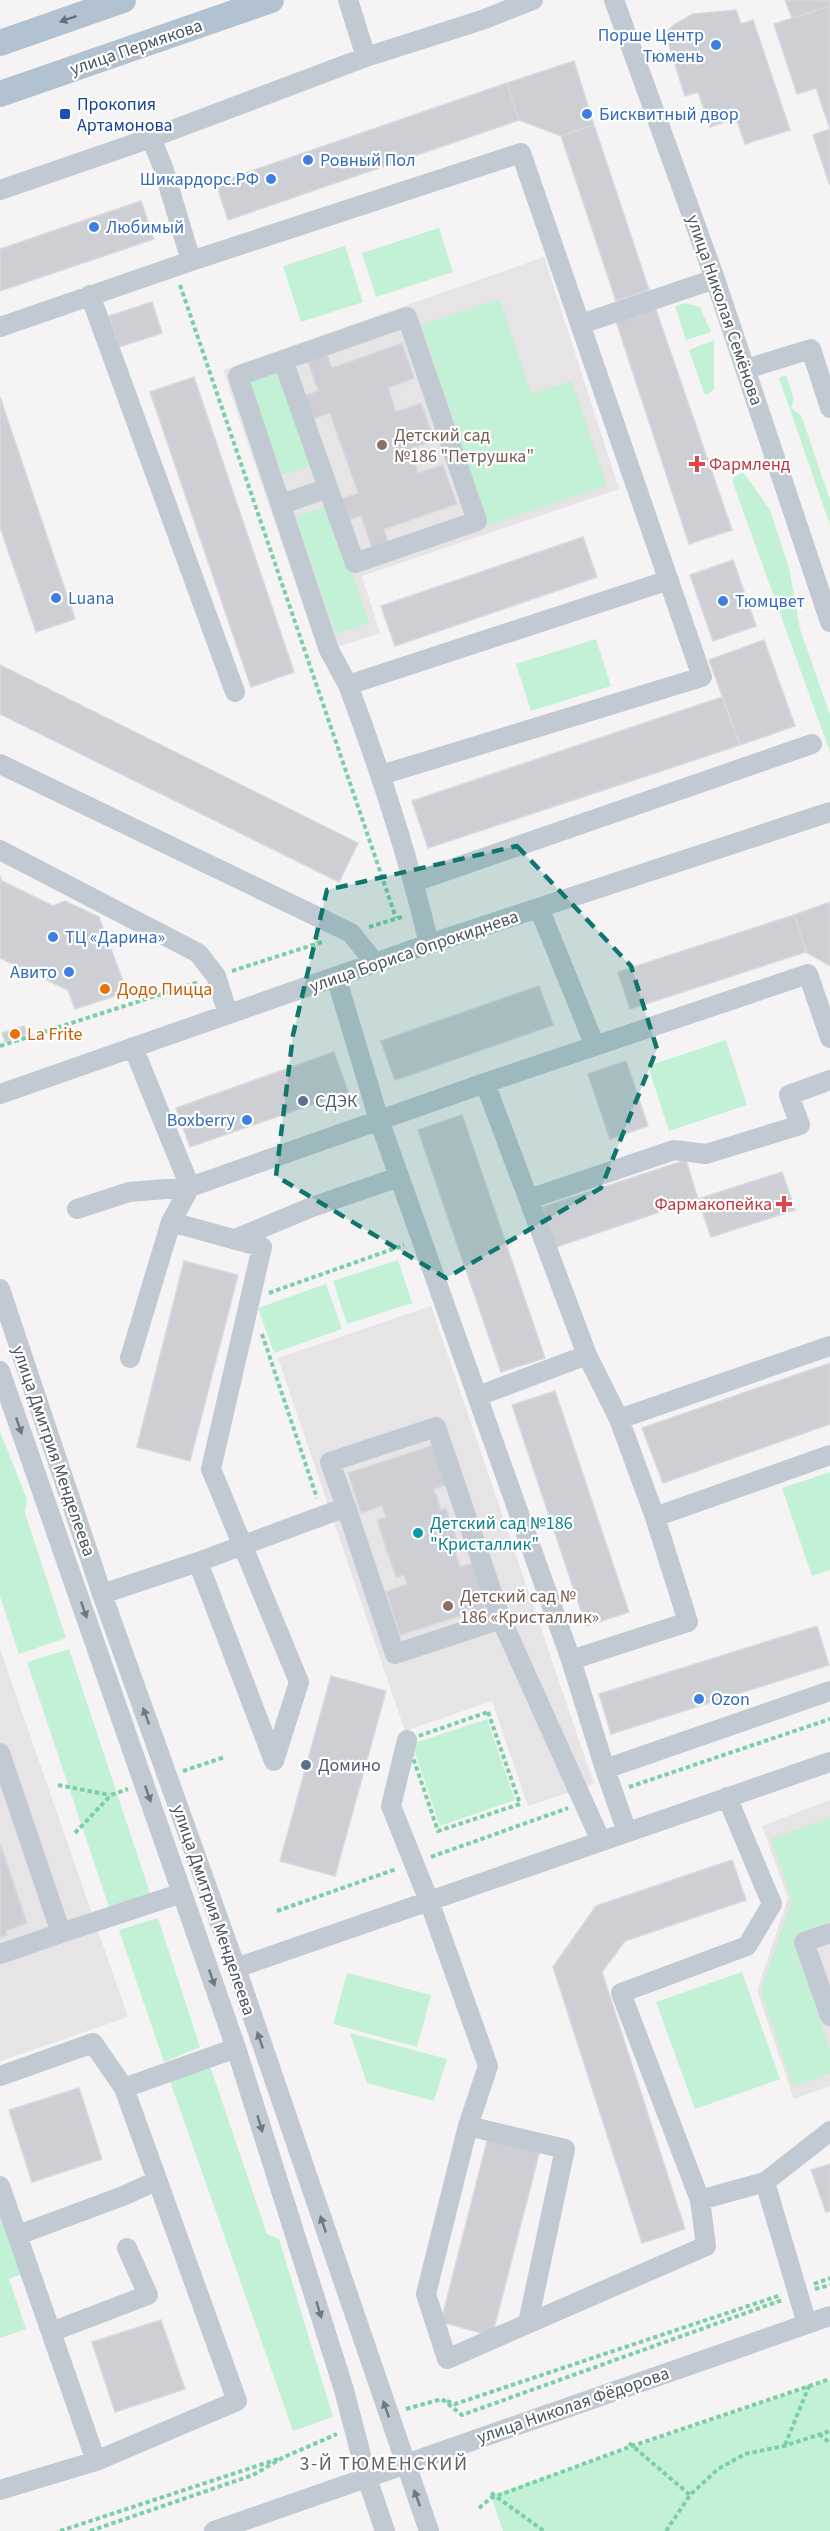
<svg xmlns="http://www.w3.org/2000/svg" width="830" height="2531" viewBox="0 0 830 2531" font-family="'Source Sans 3',sans-serif">
	<rect width="100%" height="100%" fill="#f5f3f3"/>
	<!-- education -->
	<path fill="#e6e4e5" d="M544,257L619,489L362,576L380,633L319,653L223,370Z
		M431,1306L594,1784L528,1806L492,1701L405,1731L278,1358Z
		M0,1649L128,2017L0,2061Z
		M830,1800V2086L794,2099L757,1991L788,1898L762,1826Z"/>
	<!-- green -->
	<path fill="#c3f1d5" d="M439,228L453,272L376,297L362,253Z
		M345,246L363,302L301,322L283,266Z
		M500,299L531,394L572,381L607,486L488,525L421,325Z
		M685,303L700,307L711,332L686,340L675,306Z
		M714,340V390L706,395L704,393L689,350Z
		M277,371L311,465L282,475L248,381Z
		M786,375L794,399L791,408L801,415L830,500V525L779,378Z
		M743,472L770,510L789,568L800,629L830,715V752L733,483V478Z
		M329,506L369,623L336,634L296,517Z
		M596,639L611,686L531,711L516,664Z
		M726,1040L747,1105L669,1131L648,1066Z
		M398,1260L412,1303L347,1324L333,1281Z
		M326,1284L342,1329L274,1353L258,1308Z
		M0,1432L27,1499L25,1513L66,1638L19,1654L0,1596Z
		M830,1472V1570L812,1576L782,1488Z
		M69,1649L151,1896L110,1910L27,1662Z
		M487,1719L515,1800L440,1826L412,1744Z
		M830,1818V1921L793,1936L830,2051V2073L793,2087L761,1991L792,1900L771,1839Z
		M158,1918L200,2047L164,2062L119,1930Z
		M742,1972L780,2079L695,2109L656,2002Z
		M347,1973L431,1995L417,2047L333,2024Z
		M350,2033L447,2059L434,2101L367,2083Z
		M210,2066L267,2234L279,2239L333,2417L293,2431L170,2081Z
		M0,2210L22,2274L9,2279L26,2329L0,2338Z
		M830,2380V2531H503L491,2496Z"/>
	<!-- building -->
	<path fill="#cdcfd5" stroke="#d7d9de" stroke-width="1.5" d="M785,0H830V6L792,18Z
		M830,6V186L813,135L830,129L816,88L797,94L774,24Z
		M736,10L741,24L753,20L790,130L745,144L736,118L710,127L698,92L685,96L665,33L675,24L693,14Z
		M574,61L594,125L561,136L519,120L507,83Z
		M507,83L519,120L228,220L216,183Z
		M594,125L649,290L616,301L561,136Z
		M141,201L154,239L0,291V249Z
		M152,302L162,333L119,347L109,316Z
		M654,304L732,530L689,544L615,318Z
		M402,343L414,378L388,388L396,412L421,403L435,441L410,449L418,473L443,465L457,504L384,529L388,542L372,548L361,516L346,521L338,500L358,493L330,413L307,421L299,397L318,391L307,359L326,352L332,368Z
		M194,377L294,672L251,687L150,392Z
		M0,397L75,619L36,632L0,527Z
		M583,537L597,577L395,646L381,606Z
		M733,560L756,626L713,641L690,575Z
		M764,640L795,726L740,745L709,660Z
		M0,665L358,843L339,882L0,714Z
		M722,697L740,745L428,848L412,801Z
		M0,876L2,881L53,906L65,901L99,917L127,992L75,1009L68,990L0,958Z
		M830,902V966L806,952L794,915Z
		M794,915L806,952L630,1009L618,972Z
		M539,986L553,1025L395,1080L381,1041Z
		M24,1026L27,1034L5,1042L2,1033Z
		M334,1052L348,1092L190,1147L176,1108Z
		M626,1061L648,1126L610,1139L588,1074Z
		M462,1115L545,1358L501,1372L418,1130Z
		M686,1160L698,1199L556,1247L543,1207Z
		M782,1172L795,1210L711,1237L698,1199Z
		M184,1261L238,1275L190,1461L137,1447Z
		M830,1363V1424L663,1483L642,1428Z
		M555,1391L629,1612L586,1626L512,1405Z
		M434,1445L447,1485L434,1489L441,1509L446,1508L459,1547L454,1548L460,1567L473,1563L488,1607L400,1635L386,1592L407,1584L404,1575L396,1577L386,1548L377,1520L386,1517L382,1506L361,1513L348,1473Z
		M817,1626L829,1665L611,1734L599,1694Z
		M331,1676L386,1691L335,1876L280,1861Z
		M0,1843L27,1923L6,1931L7,1935L0,1938Z
		M732,1860L746,1900L625,1941L602,1972L685,2229L642,2243L553,1967L596,1906Z
		M79,2088L102,2159L32,2182L9,2110Z
		M488,2137L540,2150L492,2336L441,2322Z
		M830,2164V2211L826,2212L811,2170Z
		M161,2320L185,2389L115,2412L92,2342Z"/>
	<g fill="none" stroke-linecap="round" stroke-linejoin="round">
		<!-- path -->
		<path stroke="#7ad0a6" stroke-width="4" stroke-dasharray="4.5 3" stroke-linecap="butt" d="M180,285L396,918
			M369,927L405,916
			M232,971L325,941
			M0,1046L199,982
			M269,1293L404,1245
			M262,1334L317,1498
			M488,1712L520,1804L438,1831L407,1740Z
			M183,1771L225,1757
			M58,1785L110,1795
			M629,1787L830,1719
			M75,1833L111,1795L128,1789
			M431,1857L568,1808
			M277,1911L396,1869
			M814,2284L830,2278
			M815,2289L830,2285
			M447,2401L455,2404L781,2295
			M406,2409L442,2399L462,2415L782,2300
			M819,2434L830,2443
			M629,2443L690,2495
			M785,2445L809,2386
			M491,2493L544,2531
			M479,2508L491,2498L632,2446L830,2379
			M60,2531L278,2459
			M90,2531L253,2475L284,2457L337,2434
			M666,2531L690,2495L718,2469L745,2454L784,2446L830,2431"/>
		<!-- minor -->
		<path stroke="#c1cad2" stroke-width="20" d="M348,0L366,57
			M614,0L715,279L830,622
			M151,138L163,167L191,261
			M0,190L151,138L366,57L482,20L533,0
			M90,295L235,692
			M581,324L715,279
			M0,327L191,261L521,153L702,677L381,775
			M283,360L328,488
			M746,369L811,349L830,408
			M282,504L328,488L355,563L477,521L407,317L238,376L329,650L348,685L669,580
			M348,685C380,770 408,855 429,944
			M0,764L351,933L375,963
			M0,850L198,953L216,976L228,1014
			M414,882L812,744
			M539,908L595,1046
			M336,977L379,1120L571,1660L605,1769L627,1832
			M133,1047L190,1187L171,1222
			M485,1083L808,974L830,1038
			M0,1094L429,944L830,812
			M529,1199L674,1150L706,1154L800,1125L789,1095L830,1080
			M77,1209L129,1192L190,1187L485,1083L587,1355L619,1419L655,1517L688,1622L571,1660
			M235,1239L312,1207L399,1177
			M0,1289L102,1594L236,1968L429,2531
			M130,1358L171,1222L262,1247L211,1469L299,1682L274,1761L198,1562L346,1507L330,1462L436,1427L501,1619L395,1654L346,1507
			M0,1371L236,2048L344,2390L367,2478L385,2531
			M478,1396L587,1355
			M619,1419L830,1346
			M655,1517L830,1455
			M102,1594L198,1562
			M501,1619L601,1841
			M407,1740L391,1806L429,1901L488,2066L468,2126
			M0,1753L61,1933L0,1954
			M605,1769L830,1691
			M61,1933L182,1893
			M830,1933L804,1942L830,2016
			M236,1968L830,1762
			M0,2076L93,2043L124,2088L237,2401L96,2461L0,2490
			M124,2088L236,2048
			M765,2182L807,2324
			M0,2186L96,2461
			M700,2200L621,1993L747,1946L772,1904L727,1797
			M18,2235L123,2196L156,2181
			M528,2323L565,2149L468,2126L426,2294L447,2359L706,2246L700,2200L765,2182L830,2131
			M51,2332L148,2295L127,2248
			M214,2531L830,2316"/>
		<!-- major -->
		<path stroke="#b3c2d1" stroke-width="26" d="M0,43L123,0
			M0,94L271,0"/>
	</g>
	<!-- one-way arrows -->
	<defs><path id="oneway-solid" d="M-6-.8H1V-3.2L6.5 0L1 3.2V.8H-6Z" transform="scale(1.5)"/></defs>
	<use fill="#64717d" href="#oneway-solid" transform="translate(68 19) rotate(161)"/>
	<g fill="#6e7983">
		<use href="#oneway-solid" transform="translate(19 1426) rotate(71)"/>
		<use href="#oneway-solid" transform="translate(84 1610) rotate(71)"/>
		<use href="#oneway-solid" transform="translate(146 1716) rotate(-110)"/>
		<use href="#oneway-solid" transform="translate(148 1794) rotate(71)"/>
		<use href="#oneway-solid" transform="translate(212 1978) rotate(71)"/>
		<use href="#oneway-solid" transform="translate(260 2040) rotate(-109)"/>
		<use href="#oneway-solid" transform="translate(260 2124) rotate(73)"/>
		<use href="#oneway-solid" transform="translate(323 2224) rotate(-109)"/>
		<use href="#oneway-solid" transform="translate(319 2310) rotate(73)"/>
		<use href="#oneway-solid" transform="translate(386 2409) rotate(-109)"/>
		<use href="#oneway-solid" transform="translate(417 2498) rotate(-110)"/>
	</g>
	<!-- marked area -->
	<path fill="#0f766e" fill-opacity="0.2" stroke="#0f766e" stroke-width="4.5" stroke-dasharray="12 8" stroke-linejoin="round" d="M517,846L631,966L657,1049L601,1188L446,1278L276,1176L293,1035L327,890Z"/>
	<!-- markers -->
	<g fill="#3f7fe0" stroke="#fff" stroke-width="2">
		<circle cx="716" cy="45" r="6"/>
		<circle cx="587" cy="114" r="6"/>
		<circle cx="308" cy="160" r="6"/>
		<circle cx="271" cy="179" r="6"/>
		<circle cx="94" cy="227" r="6"/>
		<circle cx="56" cy="598" r="6"/>
		<circle cx="723" cy="601" r="6"/>
		<circle cx="53" cy="937" r="6"/>
		<circle cx="69" cy="972" r="6"/>
		<circle cx="247" cy="1120" r="6"/>
		<circle cx="699" cy="1699" r="6"/>
	</g>
	<rect fill="#1a4fb4" stroke="#fff" stroke-width="2" x="59" y="108" width="12" height="12" rx="3"/>
	<g fill="#8d6e63" stroke="#fff" stroke-width="2">
		<circle cx="382" cy="445" r="6"/>
		<circle cx="448" cy="1606" r="6"/>
	</g>
	<g fill="#e0444e" stroke="#fff" stroke-width="2">
		<path d="M694 455h6v6h6v6h-6v6h-6v-6h-6v-6h6z"/>
		<path d="M781 1195h6v6h6v6h-6v6h-6v-6h-6v-6h6z"/>
	</g>
	<g fill="#e8710a" stroke="#fff" stroke-width="2">
		<circle cx="105" cy="989" r="6"/>
		<circle cx="15" cy="1034" r="6"/>
	</g>
	<g fill="#5c6f8a" stroke="#fff" stroke-width="2">
		<circle cx="303" cy="1101" r="6"/>
		<circle cx="306" cy="1765" r="6"/>
	</g>
	<circle fill="#0f9aa8" stroke="#fff" stroke-width="2" cx="418" cy="1533" r="6"/>
	<g text-anchor="middle" stroke-width="4.5" stroke-linejoin="round" paint-order="stroke">
		<!-- shop labels -->
		<g font-size="18" fill="#366cbe" stroke="#fff" text-anchor="start">
			<text x="704" y="41" text-anchor="end">Порше Центр<tspan x="704" dy="21">Тюмень</tspan></text>
			<text x="599" y="120">Бисквитный двор</text>
			<text x="320" y="166">Ровный Пол</text>
			<text x="259" y="185" text-anchor="end">Шикардорс.РФ</text>
			<text x="106" y="233">Любимый</text>
			<text x="68" y="604">Luana</text>
			<text x="735" y="607">Тюмцвет</text>
			<text x="65" y="943">ТЦ «Дарина»</text>
			<text x="57" y="978" text-anchor="end">Авито</text>
			<text x="235" y="1126" text-anchor="end">Boxberry</text>
			<text x="711" y="1705">Ozon</text>
		</g>
		<!-- street labels -->
		<g font-size="18" fill="#4a5661" stroke="#fff">
			<text transform="translate(136 47) rotate(-19)" y="6">улица Пермякова</text>
			<text transform="translate(725 310) rotate(71)" y="6">улица Николая Семёнова</text>
			<text transform="translate(414 951) rotate(-19)" y="6">улица Бориса Опрокиднева</text>
			<text transform="translate(54 1451) rotate(71)" y="6">улица Дмитрия Менделеева</text>
			<text transform="translate(214 1910) rotate(71)" y="6">улица Дмитрия Менделеева</text>
			<text transform="translate(573 2405) rotate(-19)" y="6">улица Николая Фёдорова</text>
		</g>
		<!-- transit labels -->
		<g font-size="18" fill="#164399" stroke="#fff" text-anchor="start">
			<text x="77" y="110">Прокопия<tspan x="77" dy="21">Артамонова</tspan></text>
		</g>
		<!-- education labels -->
		<g font-size="18" fill="#785e54" stroke="#fff" text-anchor="start">
			<text x="394" y="441">Детский сад<tspan x="394" dy="21">№186 "Петрушка"</tspan></text>
			<text x="460" y="1602">Детский сад №<tspan x="460" dy="21">186 «Кристаллик»</tspan></text>
		</g>
		<!-- health labels -->
		<g font-size="18" fill="#be3a42" stroke="#fff" text-anchor="start">
			<text x="709" y="470">Фармленд</text>
			<text x="772" y="1210" text-anchor="end">Фармакопейка</text>
		</g>
		<!-- food labels -->
		<g font-size="18" fill="#c56008" stroke="#fff" text-anchor="start">
			<text x="117" y="995">Додо Пицца</text>
			<text x="27" y="1040">La Frite</text>
		</g>
		<!-- service labels -->
		<g font-size="18" fill="#4e5e75" stroke="#fff" text-anchor="start">
			<text x="315" y="1107">СДЭК</text>
			<text x="318" y="1771">Домино</text>
		</g>
		<!-- culture labels -->
		<g font-size="18" fill="#0d838f" stroke="#fff" text-anchor="start">
			<text x="430" y="1529">Детский сад №186<tspan x="430" dy="21">"Кристаллик"</tspan></text>
		</g>
		<!-- neighbourhood labels -->
		<g font-size="20" letter-spacing="1.5" fill="#5f6368" stroke="#fff">
			<text x="384" y="2470">3-Й ТЮМЕНСКИЙ</text>
		</g>
	</g>
</svg>
